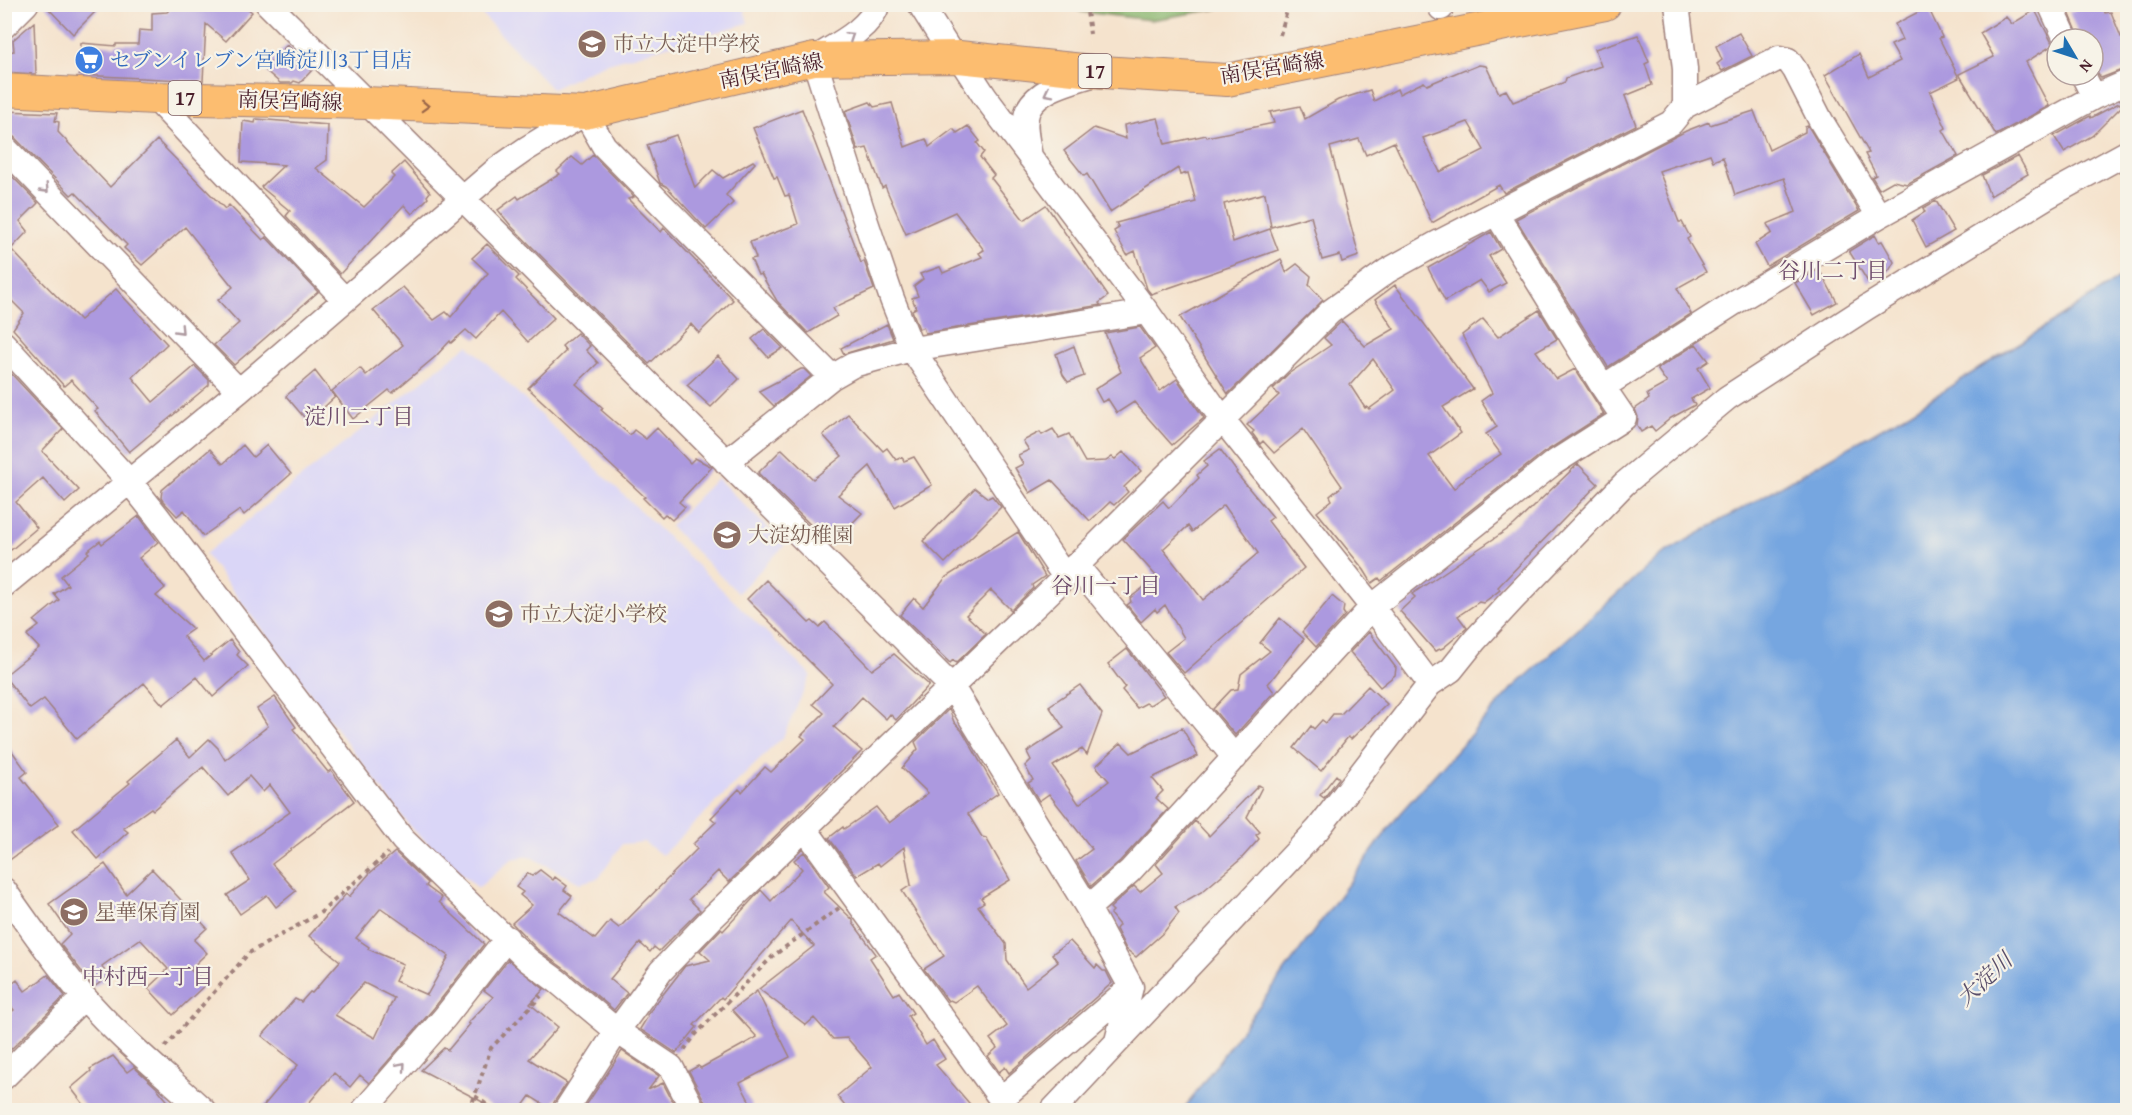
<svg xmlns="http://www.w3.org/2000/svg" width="2132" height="1115" viewBox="0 0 2132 1115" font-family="'Gentium Book Plus','Noto Serif JP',serif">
	<rect width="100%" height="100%" fill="#f7f3e8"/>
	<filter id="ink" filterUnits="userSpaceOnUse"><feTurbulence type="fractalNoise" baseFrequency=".0167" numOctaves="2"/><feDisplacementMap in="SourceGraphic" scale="12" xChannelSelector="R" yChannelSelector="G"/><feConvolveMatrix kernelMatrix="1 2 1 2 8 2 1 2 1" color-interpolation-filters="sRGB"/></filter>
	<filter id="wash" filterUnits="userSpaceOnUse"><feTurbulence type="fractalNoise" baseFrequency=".008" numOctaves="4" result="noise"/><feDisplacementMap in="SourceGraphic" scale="24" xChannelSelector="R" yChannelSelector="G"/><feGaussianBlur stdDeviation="1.35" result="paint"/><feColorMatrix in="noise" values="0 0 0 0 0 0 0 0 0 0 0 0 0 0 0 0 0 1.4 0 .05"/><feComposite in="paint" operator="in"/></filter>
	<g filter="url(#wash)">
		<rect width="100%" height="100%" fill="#f5e3cd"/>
		<!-- built -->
		<path fill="#dad6f7" d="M473,5H743L748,23L601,65L552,89Z
			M468,345L811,675L783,737L662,855L644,842L622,844L599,878L580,883L529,856L512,859L478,888L412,829L205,554Z
			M717,478L785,545L738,593L670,526Z"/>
		<!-- forest -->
		<path fill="#89b66e" stroke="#6a6a4c" stroke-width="1.5" d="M1067,5H1240L1151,20L1082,12Z"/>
		<!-- water -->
		<path fill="#76a6e0" stroke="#606286" stroke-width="1.5" d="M2127,273V1110H1183L1400,813L1512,689L1659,556L1910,412L2053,322Z"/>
		<g id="blocks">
			<!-- building -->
			<path fill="#ac99df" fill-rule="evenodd" d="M44,4H103L73,34Z
				M175,4H242L252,12L226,41L206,24L203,81L79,75L81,43L116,46V44H138L139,30L152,31V13L167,12Z
				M2073,4H2102L2105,13L2111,12L2121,37L2127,34V68L2101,78L2093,65V39H2080L2069,12L2075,10Z
				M1928,7L1942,37L1939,38L1959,78L1930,92L1946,128L1943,130L1958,156L1907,184L1893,181L1879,189L1872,177L1876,175L1865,154L1869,153L1825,75L1859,54L1869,77L1900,61L1891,45L1902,40L1895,24Z
				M2035,10L2053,45L2026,62L2049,106L1996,135L1959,74L1994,57L1980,33L2006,17L2012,24Z
				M34,22L36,74L5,72V52L14,51L13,40Z
				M1739,33L1752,56L1722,71L1717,64L1722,60L1716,46Z
				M1638,35L1649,62L1645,64L1652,85L1625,96L1636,125L1504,193L1499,185L1432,223L1394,142L1366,155L1359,139L1330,147L1359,256L1342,262L1340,255L1322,260L1311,216L1271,227L1265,193L1224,204L1233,242L1270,229L1278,250L1151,294L1147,289L1135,251L1127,255L1114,231L1119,228L1116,223L1196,202L1188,173L1180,175L1178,168L1110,212L1087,174L1084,176L1064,151L1094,128L1126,139L1124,125L1158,118L1165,144L1206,135L1207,137L1274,123L1270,112L1300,106L1305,119L1338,100L1370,90L1374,101L1397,89L1399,94L1424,82L1427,85L1465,69L1467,70L1479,65L1486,66L1499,93L1506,90L1513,102L1565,82L1566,78L1601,66L1595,49ZM1468,122L1484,150L1440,172L1423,138Z
				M287,45L313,69L300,83L294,81L292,83H280L264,69Z
				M870,102L874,107L892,103L905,147L926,139L929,147L953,129L957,133L968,126L980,141L977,143L984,152L980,157L994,175L991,178L1024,220L1046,205L1108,296L1099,303L1101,305L925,333L923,327L919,329L912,310L916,308L912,298L918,296L914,286L923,279L920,274L940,267L943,273L982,257L979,253L984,250L955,212L906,234L885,186L882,188L867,148L858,150L845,111Z
				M2119,103L2122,106L2092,136L2064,152L2054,136L2090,116L2091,118Z
				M802,109L861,263L864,261L874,289L833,308L837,316L808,333L777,301L761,274L758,275L751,259L756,258L750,242L798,224L789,195L785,196L777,177L774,178L753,128Z
				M4,111L57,113L55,121L59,122L58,132L110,187L157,140L225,209L229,205L263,240L266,237L318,292L234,365L214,345L239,323L218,300L233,287L185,227L142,265L124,248L127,245L75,192L71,195L14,137L4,133Z
				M1754,111L1769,150L1805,132V127L1808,126L1859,211L1767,266L1755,244L1772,233L1767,224L1796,212L1784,178L1735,195L1723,157L1713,161L1710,154L1659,171L1679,222H1682L1690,237L1687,239L1706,272L1677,288L1691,314L1608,367L1516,219L1686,131L1709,122L1710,125Z
				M256,119L328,125L327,160L316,168L364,207L394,177L391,174L404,162L430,192L427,196L428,198L412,214L404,205L340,274L286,216L290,211L261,187L284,165L241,162L243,121L255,123Z
				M676,135L695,188L713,170L723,178L753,161L755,163L726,195L733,203L706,229L666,186L660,183L647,145Z
				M593,155L634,197L628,199L661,232L664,228L733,300L699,333L691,324L649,364L512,227L498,210L517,196L519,199L560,174L557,171L572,157L582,165Z
				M2018,156L2028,174L1990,196L1982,175Z
				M4,168L38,203L20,221L28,231L11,249L26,265L80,320L116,289L167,344L132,377L153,402L195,366L209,380V385L129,452L95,411L98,409L71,380L64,386L13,329L24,313L4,293Z
				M1936,201L1954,231L1926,247L1912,220L1925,212L1923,208Z
				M1491,232L1501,249L1489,256L1506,283L1489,292L1480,280L1445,301L1428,268Z
				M1875,235L1879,242L1882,241L1894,262L1889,271L1868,282L1849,251Z
				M487,244L519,276L516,279L554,318L528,342L501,312L476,339L466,330L451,343L450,341L435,357L392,393L389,390L353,419L332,391L360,368L366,375L403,345L373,310L403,287L434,320L446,312L451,317L488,273L472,258Z
				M1281,259L1286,272L1297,264L1311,276L1309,285L1323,300L1228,394L1180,317Z
				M1819,269L1837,302L1814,315L1795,283Z
				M1395,285L1473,389L1443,407L1461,433L1429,456L1454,489L1465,478L1501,454L1486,434L1497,427L1481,401L1492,393L1462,335L1483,319L1498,337L1539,310L1557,339L1536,351L1556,379L1575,369L1604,414L1543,453L1381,581L1379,578L1372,583L1364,570L1317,512L1332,500L1330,496L1342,486L1303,429L1274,453L1263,441L1260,444L1252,433L1254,431L1247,425L1279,395L1273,389L1288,374L1331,345L1324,338L1342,321L1365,346L1394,329L1375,300ZM1373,359L1395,390L1369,409L1367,407L1365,408L1350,385Z
				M887,324L893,339L844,354L841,348Z
				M1140,327L1155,348L1140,358L1160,391L1177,379L1204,418L1172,445L1134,402L1117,413L1108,399L1102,402L1095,389L1121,372L1105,333Z
				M764,329L783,348L768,357L752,339Z
				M577,333L590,346L586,350L598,363L576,384L603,408L601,410L630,435L634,430L646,439L657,428L690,463L695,458L712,467L679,502L685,507L672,520L665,514L662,517L643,498L645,497L528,388L566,351L562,346Z
				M1696,344L1709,361L1698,368L1710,388L1691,399L1695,405L1671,418L1655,431L1651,426L1641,432L1637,425L1638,417L1635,409L1649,399L1647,394L1667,383L1657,369Z
				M1074,346L1084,376L1068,382L1063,375L1056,354Z
				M718,356L739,379L711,407L687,385Z
				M4,366L63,429L42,451L79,490L65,503L43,478L16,502L37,528L11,550L4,542Z
				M801,369H804L811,376L774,406L759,391Z
				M315,371L335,397L308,422L286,396Z
				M848,414L883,451L887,448L896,460L902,457L904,461L914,457L932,485L895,507L870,466L838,495L862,513L831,545L758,473L782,449L813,479L842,456L823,435Z
				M1053,429L1059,438L1069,434L1085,462L1106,461L1112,457L1115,459L1123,452L1141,471L1124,487L1128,492L1114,505L1110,502L1090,521L1052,480L1030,493L1015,468L1023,464L1018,455L1029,450L1023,441L1040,432L1042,435Z
				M243,445L253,457L267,445L291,474L244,515L240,510L203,536L184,510L177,516L163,501L161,498L162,490L210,449L223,464Z
				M1220,449L1237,472L1236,473L1273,517L1268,521L1304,568L1184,673L1166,652L1184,638L1165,605L1157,612L1155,609L1141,622L1127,605L1131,602L1130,598L1157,577L1123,539L1163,501L1169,508L1199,478L1197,475L1207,466L1204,461ZM1224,505L1258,553L1203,600L1163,549L1188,526L1192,532Z
				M1578,464L1598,484L1498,587L1500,590L1483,603L1479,602L1458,616L1467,628L1443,648L1435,651L1400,611L1415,597L1412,594L1514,525Z
				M975,488L988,498L992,496L1001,507L945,563L923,541Z
				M139,516L158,542L139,558L165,588L156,596L193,629L183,636L204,661L230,640L239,652L237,655L248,666L213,697L197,677L163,705L144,683L77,739L44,699L30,709L4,676L39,648L27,635L39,626L34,621L59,600L54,594L68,585L61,576L89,553L87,551L100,541L102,544Z
				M1018,532L1045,576L1032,585L1033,588L1011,610L991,590L966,615L986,634L956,663L953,660L950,663L900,615L914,598L923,607L946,577Z
				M766,580L809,623L812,621L819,627L825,622L872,670L894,654L929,685L896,720L890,714L886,719L862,697L834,727L862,751L729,882L718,871L689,899L700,910L659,951L654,947L650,952L640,943L610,979L627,993L614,1010L566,970L537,949L512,923L532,905L520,895L523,892L516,887L528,873L532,876L540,870L553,880L555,877L567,886L564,890L572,896L559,912L595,939L610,921L619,928L697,849L693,844L716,822L711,818L739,789L742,792L765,767L771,772L805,739L801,736L824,713L813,704L832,684L747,599Z
				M1332,596L1344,606L1343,612L1345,615L1316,647L1302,632Z
				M1280,618L1304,639L1268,684L1274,692L1235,735L1213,709L1231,690L1238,689L1241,674L1270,651L1260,643Z
				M1369,632L1396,668L1395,675L1380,687L1350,652Z
				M1127,649L1164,696L1150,705L1146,703L1137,708L1122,690L1125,687L1108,664Z
				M1080,685L1102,714L1087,755L1082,749L1053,766L1079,804L1109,781L1096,766L1121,743L1131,753L1182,728L1198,756L1152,778L1163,791L1156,798L1168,809L1120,861L1091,886L1076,861L1092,849L1049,794L1039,801L1028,783L1033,780L1025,766L1031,760L1027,752L1064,728L1049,706Z
				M1368,686L1387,704L1351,739L1348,737L1321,771L1294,748L1311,726L1314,729L1322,720L1326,723L1333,714H1341Z
				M275,697L296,727L293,729L328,772L331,770L354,801L272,864L296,891L276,907L267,895L240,914L227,895L250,880L232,853L290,812L270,785L263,792L249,776L228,796L203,767L153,810L151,808L123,828L128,832L98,859L73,830L130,783L128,781L176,740L190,757L209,739L218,748L225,760L268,726L257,709Z
				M949,709L954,722L963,732L998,793L968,814L982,837L986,838L1010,880L981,898L984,902L978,906L1006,944L1007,960L1026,987L1058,962L1052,954L1070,941L1095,968L1097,965L1103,971H1106L1112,983L1009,1073L1005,1067L999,1072L988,1056L997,1048L990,1039L1007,1026L977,986L954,1002L950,1000L948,1001L924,969L944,956L902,891L911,885L904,847L880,866L878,863L857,876L829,838L843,827L844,829L876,807L889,823L928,793L902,768L918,749L915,742Z
				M4,740L27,772L21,777L59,824L4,864Z
				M1336,775L1339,778L1324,798L1320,795Z
				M1259,785L1262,787L1247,817L1260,832L1256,835L1259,839L1241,859L1203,891L1175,907L1179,913L1164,932L1136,957L1126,949L1116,929L1119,925L1110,914L1113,911L1110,908L1134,886L1140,892L1163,873L1156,864L1195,821L1209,836Z
				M395,852L428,883L426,886L442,898L439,902L484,944L434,1008L369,1083L360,1075L350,1087L334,1073L303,1110H260L298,1065L262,1036L295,999L301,1002L310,992L312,993L340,961L309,936L346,894L349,897L370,873ZM381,908L449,956L427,995L395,981L403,964L368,949L369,947L356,938ZM364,983L394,998L375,1038L335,1015Z
				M804,852L829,887L824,892L853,920V923L876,954L870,958L894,995L899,992L913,1013L908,1016L926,1045L933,1040L945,1059L936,1065L975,1110H848L837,1096L872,1067L847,1038L833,1039L814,1018L806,1025L759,989L814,946L791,921L723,999L721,997L694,1025L697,1027L676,1053L640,1029L648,1016L647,1015L685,966L710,960L700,951L721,929L723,931L761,890L771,901L802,869L794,860Z
				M105,864L126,894L152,869L207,928L194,940L207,953L190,969L205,985L173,1015L148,988L168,969L140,939L102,966L108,977L94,987L60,944L70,934L49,904Z
				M508,960L544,989L530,1004L558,1027L529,1059L567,1083L554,1102L552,1110L530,1096L520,1110H498L421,1070L444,1048L448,1050L470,1024L468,1023L493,997L484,990Z
				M48,975L65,996L4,1056V1018L14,1010L4,999V990L17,980L25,991Z
				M757,991L790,1057L740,1083L754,1110H707L706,1104L689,1071L698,1066L701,1068L757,1037L732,1010Z
				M622,1051L659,1076L648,1090L663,1083L677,1110H583Z
				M113,1056L127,1072L134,1067L157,1088L175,1110H88L71,1088L91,1071L90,1069Z"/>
		</g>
	</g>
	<g filter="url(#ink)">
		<use href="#blocks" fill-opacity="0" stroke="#a0817c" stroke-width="1.5"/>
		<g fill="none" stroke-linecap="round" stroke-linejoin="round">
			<!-- minor casing -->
			<g stroke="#a0817c" stroke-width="27">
				<path id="minor" d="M268,4L952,687L1088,908L1131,987L1117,1041
					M878,4C869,30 836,45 814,59L862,210L892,299L912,349L1065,577
					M920,4L949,50L959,57L985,97L1147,312L1223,420L1372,607L1430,684
					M2050,4L2066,39
					M1441,8L1442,4
					M4,26L26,4
					M2083,75L2094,97
					M155,98L345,300
					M1685,106L1779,58L1788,60L1795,70L1821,121L1879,216
					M4,147L239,391
					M1030,157C1028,143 1022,124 1028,110C1039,87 1075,81 1097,73
					M4,344L129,481L157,516L403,840L528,960L557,981L617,1031L671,1067L693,1110
					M1603,387L1737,301L1879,216L2094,97L2128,82
					M726,462L832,377L853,365L912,349L1147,312
					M1076,565L1235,758
					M4,585L239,391L496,170L526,149L585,113L604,146L832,377
					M805,829L1001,1099L1131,987
					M4,890C29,926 55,963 84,997C119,1038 163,1073 203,1110
					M1088,908L1130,871L1372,607L1552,464L1624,418L1603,387L1496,213
					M4,1077L84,997
					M364,1110L445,1017L507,938
					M566,1110L617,1031L661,971L713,917L1065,577L1330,312L1387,271L1434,245L1671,123L1685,106V69L1677,4
					M1053,1110L1318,829L1430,684L1451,670L1475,640L1512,600L1624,484L1727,398L1866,308L2046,197L2128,152"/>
			</g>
			<!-- major casing -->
			<g stroke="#a0817c" stroke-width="34">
				<path id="major" d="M4,90L155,98L366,103L585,113L814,59L959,57L1102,72L1227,80L1605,4"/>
			</g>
			<!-- path -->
			<path stroke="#a0817c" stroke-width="4" stroke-dasharray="4.5 4.5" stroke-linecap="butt" d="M1086,4L1090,34
				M956,8L964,4
				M1280,35L1289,4
				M165,1047L249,953L320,913L388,853
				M684,1050L696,1034L773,956L839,908
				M475,1096L494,1110
				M470,1110L491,1048L541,996"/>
			<!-- minor -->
			<use href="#minor" stroke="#fff" stroke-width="24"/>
			<!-- major -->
			<use href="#major" stroke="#fcbd6f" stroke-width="32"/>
		</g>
		<!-- one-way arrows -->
		<defs><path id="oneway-chevron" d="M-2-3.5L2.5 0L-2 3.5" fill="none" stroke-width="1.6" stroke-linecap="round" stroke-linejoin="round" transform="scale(1.5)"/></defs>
		<g stroke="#ae9aa0">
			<use href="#oneway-chevron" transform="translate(850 36) rotate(-33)"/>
			<use href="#oneway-chevron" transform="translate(1048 93) rotate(153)"/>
			<use href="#oneway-chevron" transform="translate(45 189) rotate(46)"/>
			<use href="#oneway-chevron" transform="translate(180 330) rotate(46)"/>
			<use href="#oneway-chevron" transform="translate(402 1066) rotate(-49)"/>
		</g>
		<use stroke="#9a664a" href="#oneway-chevron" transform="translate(425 106) rotate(2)"/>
	</g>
	<!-- icons -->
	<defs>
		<g id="school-disc" transform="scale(1.5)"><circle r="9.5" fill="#8d6e63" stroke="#f7f3e8"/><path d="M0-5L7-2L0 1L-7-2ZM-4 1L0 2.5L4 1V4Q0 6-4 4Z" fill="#fff"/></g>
		<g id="supermarket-disc" transform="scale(1.5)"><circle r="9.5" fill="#3f7fe0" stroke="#f7f3e8"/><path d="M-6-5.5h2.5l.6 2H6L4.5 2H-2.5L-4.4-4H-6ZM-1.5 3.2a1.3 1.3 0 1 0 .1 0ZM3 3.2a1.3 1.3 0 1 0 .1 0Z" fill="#fff"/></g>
	</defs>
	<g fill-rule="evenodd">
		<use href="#school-disc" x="592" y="44"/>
		<use href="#supermarket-disc" x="89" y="60"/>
		<use href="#school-disc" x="727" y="535"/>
		<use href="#school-disc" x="499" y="614"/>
		<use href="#school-disc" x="74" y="912"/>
	</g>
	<g text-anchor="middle" stroke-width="4.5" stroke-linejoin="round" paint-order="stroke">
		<!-- shield labels -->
		<g fill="#f7f3e8" stroke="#7e5f64" stroke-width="1.5">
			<rect x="1078.5" y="54" width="33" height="34" rx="4.5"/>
			<rect x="168.5" y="81" width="33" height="34" rx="4.5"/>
		</g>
		<g font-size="20" font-weight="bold" fill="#4a1f2b">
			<text x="1095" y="78">17</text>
			<text x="185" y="105">17</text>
		</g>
		<!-- education labels -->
		<g font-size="21" fill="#785e54" stroke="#f7f3e8" text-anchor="start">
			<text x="613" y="51">市立大淀中学校</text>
			<text x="748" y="542">大淀幼稚園</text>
			<text x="520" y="621">市立大淀小学校</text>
			<text x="95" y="919">星華保育園</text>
		</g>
		<!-- shop labels -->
		<g font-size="21" fill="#366cbe" stroke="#f7f3e8" text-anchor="start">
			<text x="110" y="67">セブンイレブン宮崎淀川3丁目店</text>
		</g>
		<!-- street labels -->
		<g font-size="21" fill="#4a1f2b" stroke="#f7f3e8">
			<text transform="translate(1272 68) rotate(-9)" y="7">南俣宮崎線</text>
			<text transform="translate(771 71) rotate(-11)" y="7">南俣宮崎線</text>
			<text transform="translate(290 101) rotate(2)" y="7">南俣宮崎線</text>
		</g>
		<!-- neighbourhood labels -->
		<g font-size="22" fill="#6c4a6a" stroke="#f7f3e8">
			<text x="1833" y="278">谷川二丁目</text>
			<text x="359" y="424">淀川二丁目</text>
			<text x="1106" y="593">谷川一丁目</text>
			<text x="148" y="984">中村西一丁目</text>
		</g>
		<!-- water labels -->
		<g font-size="22" font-style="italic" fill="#594e6a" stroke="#f7f3e8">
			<text transform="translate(1984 979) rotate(-43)" y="8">大淀川</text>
		</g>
	</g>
	<!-- margin -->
	<rect width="2132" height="1115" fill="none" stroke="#f7f3e8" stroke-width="24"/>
	<!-- north arrow -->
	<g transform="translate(2075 57) rotate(129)"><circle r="28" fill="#f7f3e8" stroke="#b29e9c" stroke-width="1.5"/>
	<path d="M0-4.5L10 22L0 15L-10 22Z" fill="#1f6fb2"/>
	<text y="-9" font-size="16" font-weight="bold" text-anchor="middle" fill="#4a1f2b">N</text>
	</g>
</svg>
